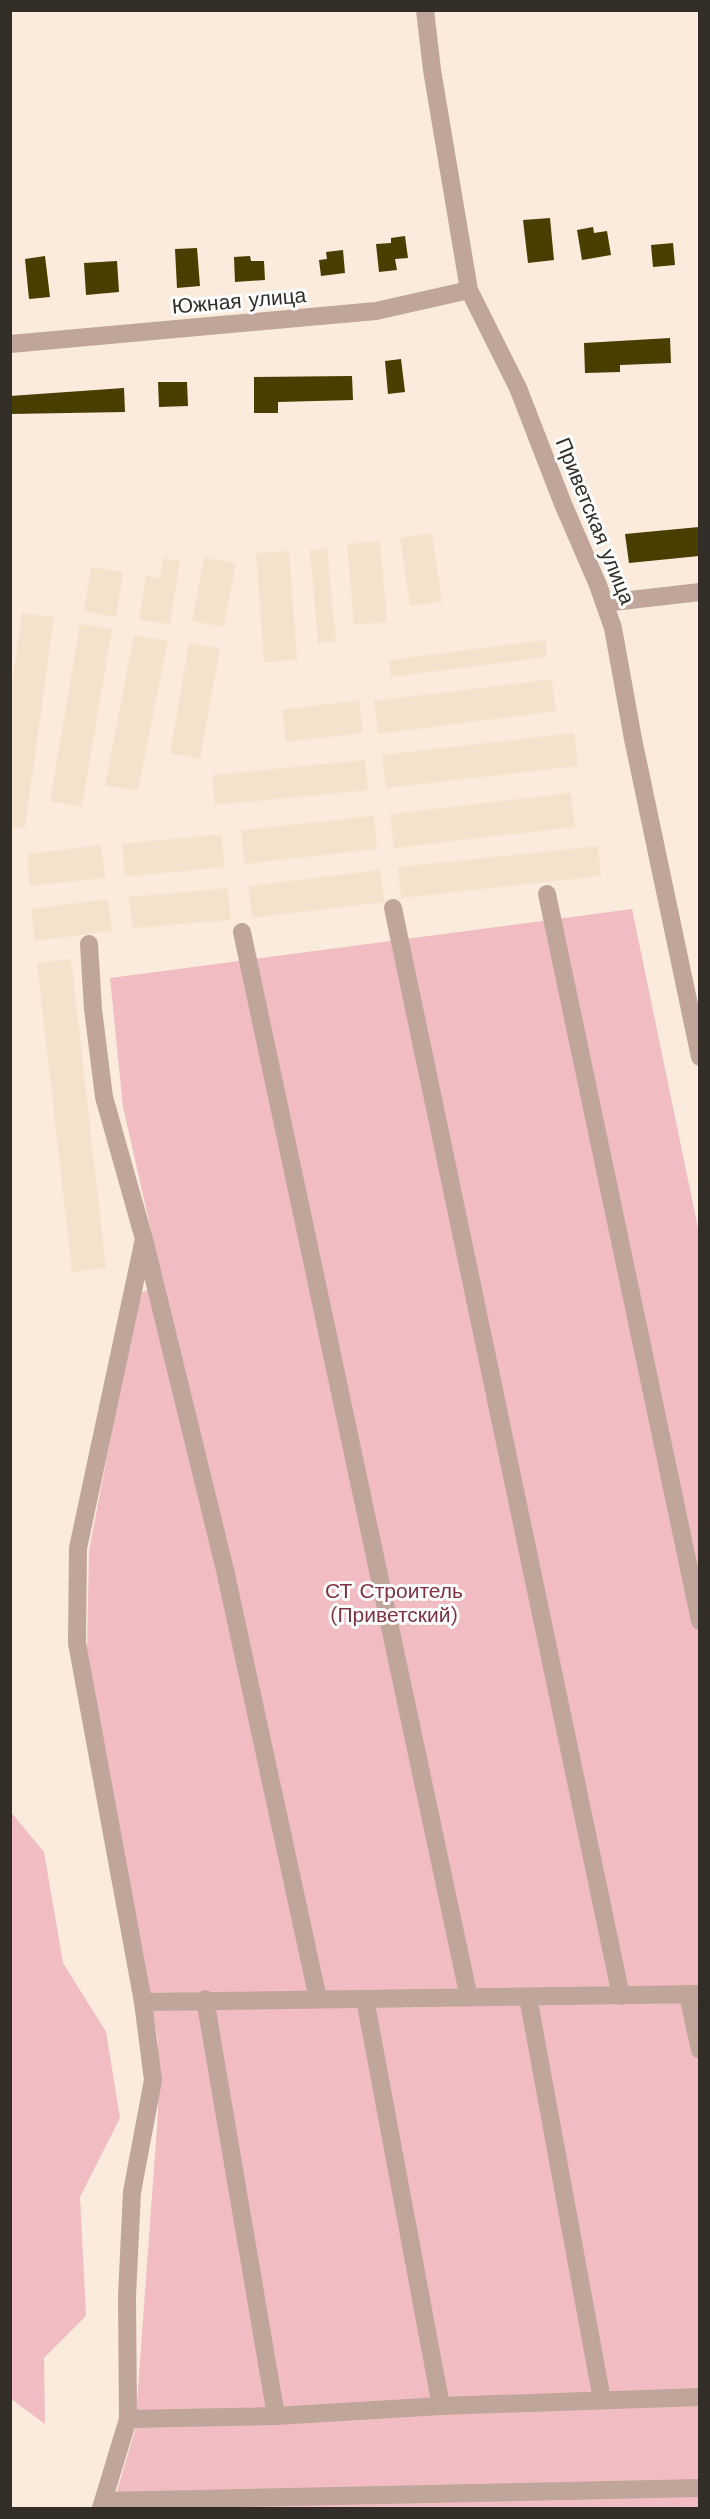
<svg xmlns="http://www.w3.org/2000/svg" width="710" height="2519" viewBox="0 0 710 2519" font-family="'Work Sans',sans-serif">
	<rect width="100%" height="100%" fill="#faebdc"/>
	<!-- built -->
	<path fill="#f5e2cc" d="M432,533L442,602L410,606L400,538Z
		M380,541L387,622L354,625L347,544Z
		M327,548L336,642L318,643L310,550Z
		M289,551L297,660L264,662L256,553Z
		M163,558L180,561L170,624L139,620L146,576L160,578Z
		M204,558L236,563L224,627L192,621Z
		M91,567L123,572L116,617L84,611Z
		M22,613L54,617L25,828L10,826V698Z
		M80,624L112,629L82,807L50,801Z
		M134,635L168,641L138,791L105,785Z
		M545,640L547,657L391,677L389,660Z
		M189,643L220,648L200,759L170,753Z
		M552,679L556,711L378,734L374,701Z
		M359,700L363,733L286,742L282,710Z
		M574,733L578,766L386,788L382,755Z
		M365,760L368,790L215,805L212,775Z
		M571,793L575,827L394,848L390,814Z
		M374,816L377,849L244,864L241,830Z
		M221,834L225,867L125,877L122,844Z
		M101,845L105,878L30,886L27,854Z
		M598,846L601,876L401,898L398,867Z
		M380,870L384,902L252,918L248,886Z
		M228,888L231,920L132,928L129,897Z
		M108,899L112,931L35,941L31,909Z
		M71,959L106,1268L72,1272L37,963Z"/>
	<!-- green -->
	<path fill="#f1bdc2" d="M632,909L700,1238L699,2508H112L135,2430L158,2113V2041L87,1649L89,1551L138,1294L163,1283L123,1107L110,978Z
		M10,1811L44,1852L63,1963L106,2032L120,2118L80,2197L86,2316L44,2358L45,2424L11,2399Z"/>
	<!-- building -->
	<path fill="#483e00" d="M550,218L554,260L528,263L523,220Z
		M593,227L594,233L607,231L611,255L582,260L577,230Z
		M405,236L408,258L395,259L397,270L379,272L376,244L391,243V238Z
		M673,243L675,265L653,267L651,245Z
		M197,248L200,286L177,288L175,249Z
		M343,250L345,273L321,276L319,260L327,259L326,252Z
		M45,256L50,297L29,299L25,259Z
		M250,256L251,261H264L265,280L235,282L234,257Z
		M117,261L119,292L86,295L84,263Z
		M670,338L671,363L620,365V372L585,373L584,343Z
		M401,359L405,392L388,394L385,361Z
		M352,376L353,400L278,402V413H254V377Z
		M158,382H187L188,406L159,407Z
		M124,388L125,412L10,414V396Z
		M699,527V556L629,563L625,534Z"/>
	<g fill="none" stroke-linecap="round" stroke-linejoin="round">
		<!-- minor -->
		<path stroke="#c0a59b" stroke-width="18" d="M425,10L432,70L469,290L518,388L563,504L598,585L613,628L633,739L700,1057
			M10,344L376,311L469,290
			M604,603L700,592
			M547,894L700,1621
			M393,908L621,1996
			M242,932L469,1998
			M89,944L93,1009L104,1097L144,1239L225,1570L318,1999
			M688,1995L700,2050
			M528,1997L602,2400
			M205,1999L276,2416
			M365,1999L441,2406
			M143,2002L700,1994
			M128,2419L276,2416L441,2406L700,2397
			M104,2501L700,2488
			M101,2508L128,2419L127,2296L132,2192L153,2080L143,2002L77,1643L78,1548L144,1239"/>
	</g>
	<g text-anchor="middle" stroke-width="6" stroke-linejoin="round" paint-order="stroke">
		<!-- street labels -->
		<g font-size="21" fill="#332d27" stroke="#fff">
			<text transform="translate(239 301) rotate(-5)" y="7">Южная улица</text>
			<text transform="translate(595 521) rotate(68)" y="7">Приветская улица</text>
		</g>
		<!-- park labels -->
		<g font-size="21" fill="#7f3240" stroke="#fff">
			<text x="394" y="1598">СТ Строитель<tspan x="394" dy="24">(Приветский)</tspan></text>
		</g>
	</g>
	<!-- border -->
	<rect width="710" height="2519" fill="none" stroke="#332d27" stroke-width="24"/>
</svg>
